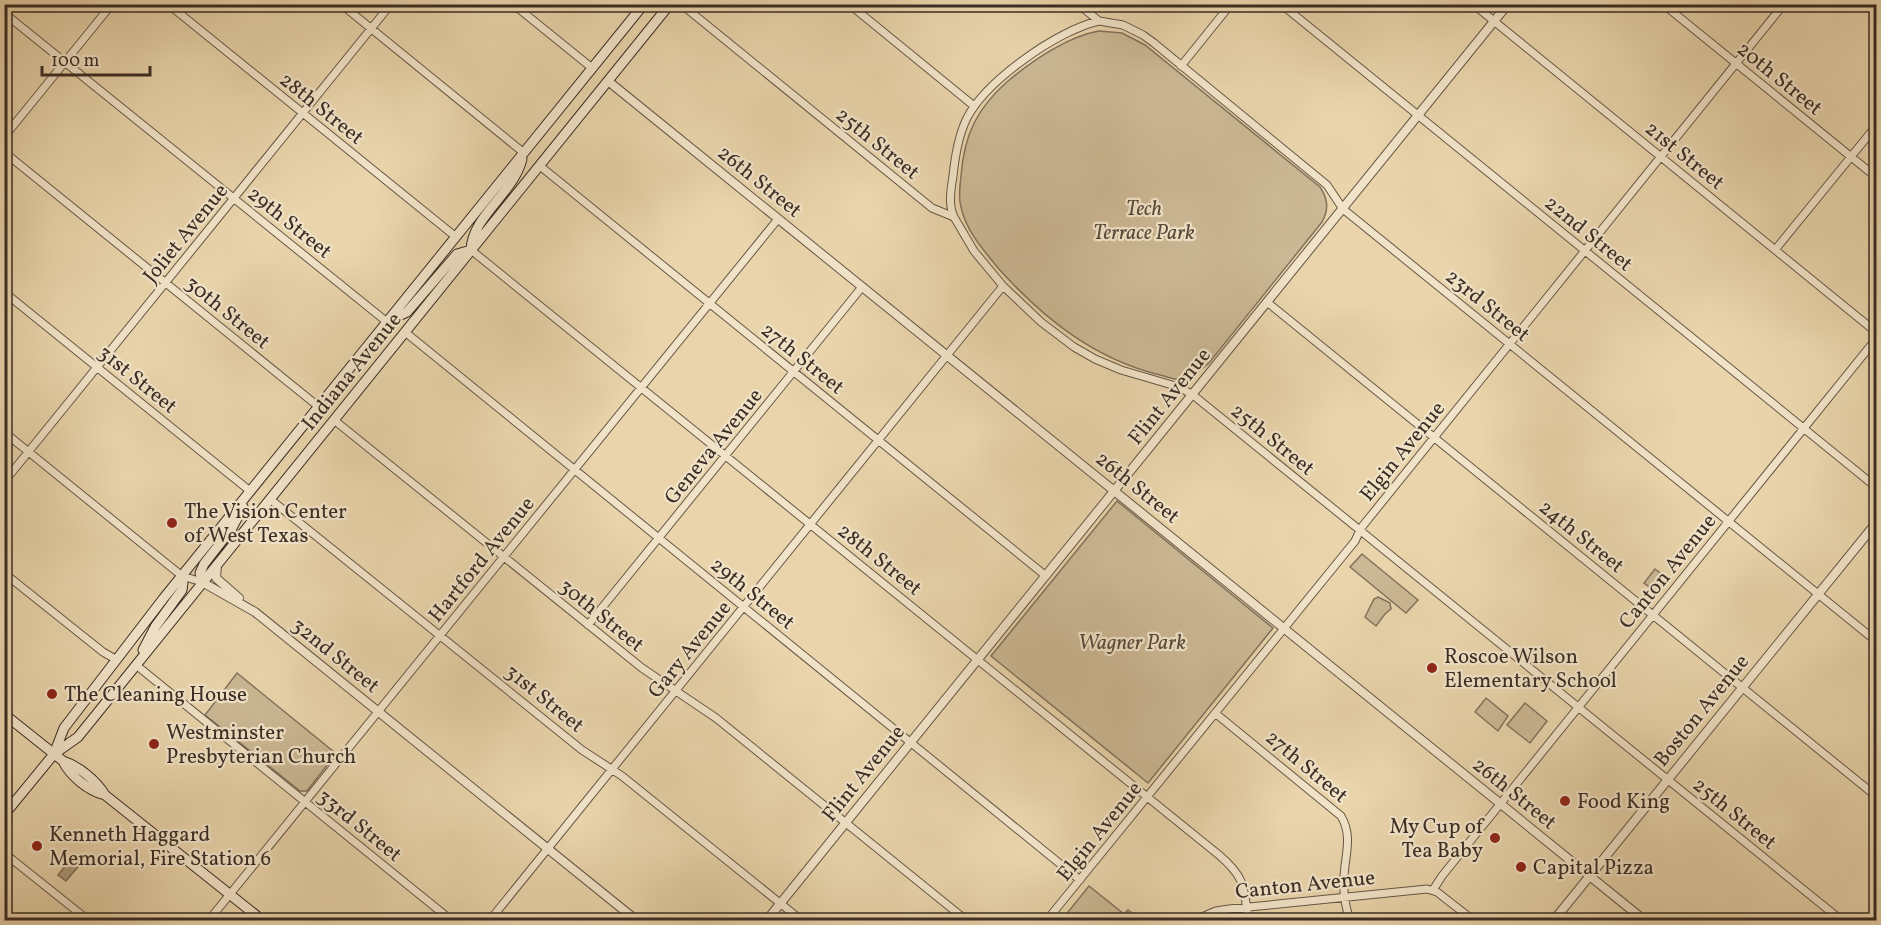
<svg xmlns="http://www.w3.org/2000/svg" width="1881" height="925" viewBox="0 0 1881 925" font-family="Vollkorn,serif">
	<rect width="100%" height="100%" fill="#e9d4ab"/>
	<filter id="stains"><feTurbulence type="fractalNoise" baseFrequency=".00333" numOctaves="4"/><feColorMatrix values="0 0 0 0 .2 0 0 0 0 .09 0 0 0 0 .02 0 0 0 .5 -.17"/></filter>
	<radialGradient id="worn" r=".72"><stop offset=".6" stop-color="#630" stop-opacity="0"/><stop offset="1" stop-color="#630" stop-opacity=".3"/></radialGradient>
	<!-- green -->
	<path fill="#cbb894" stroke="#83725c" stroke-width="1.5" d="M1099,31L1122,33L1145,45L1320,187C1328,199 1329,209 1322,222L1209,363C1199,371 1191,380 1177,379C1172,379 1165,376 1160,375C1094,359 1043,318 999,269C984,251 966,231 961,207C958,197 960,186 961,176C964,135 977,108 1008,81C1032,61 1068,36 1099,31Z
		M1117,501L1273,628L1148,783L991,656Z
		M1362,554L1418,600L1406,613L1350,567Z
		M1655,569L1667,578L1656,592L1644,583Z
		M1378,597L1390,603L1391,609L1385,614L1376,626L1365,617L1374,599Z
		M237,673L334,752L335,755L307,791H300L205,715Z
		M1486,698L1508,716L1498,731L1475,712Z
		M1525,703L1547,721L1530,743L1507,725Z
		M1089,886L1124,914L1128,910L1141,920H1069L1064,917Z"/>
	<!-- water -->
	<path fill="#ae9b7d" stroke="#806f5a" stroke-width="1.5" d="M74,855L82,862L66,881L58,875Z"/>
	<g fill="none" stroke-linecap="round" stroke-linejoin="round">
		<!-- minor casing -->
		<g stroke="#665746" stroke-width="9">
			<path id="minor" d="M168,4L456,237
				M341,4L524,153
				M513,4L592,68
				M681,4L932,208L954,217L974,251L1003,286L1041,322L1074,347L1095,359L1121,370L1179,387L1193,395L1841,920
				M849,4L974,106
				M1078,4L1099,21L1123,25L1143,35L1154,43L1327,185L1343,209L1876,641
				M1281,4L1876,487
				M1473,4L1876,332
				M1663,4L1876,177
				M4,13L387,322
				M1181,66L1231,4
				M4,137L112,4
				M4,152L319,407
				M540,166L1046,576
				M954,217C948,204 951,189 953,176C955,156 958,136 967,118C987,80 1058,30 1099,21
				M471,250L1219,855C1246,878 1244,888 1248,920
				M1775,250L1876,126
				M4,292L250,491
				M1267,302L1876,796
				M405,332L1080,880
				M334,420L642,668L716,718L966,920
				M4,432L182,576L202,582
				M4,482L391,4
				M270,499L582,750L622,776L801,920
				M4,573L103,652L117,660
				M588,625L862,287
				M136,665L451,920
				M1215,713L1341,816C1353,836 1345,855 1344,877C1343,892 1345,906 1350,920
				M4,853L88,920
				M1433,890L1442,876L1876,339
				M209,920L778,219
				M490,920L1003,286
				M1047,920L1355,541L1361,528L1784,4
				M1195,920L1216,911L1229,909L1427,889L1437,892L1473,920"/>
		</g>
		<!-- tertiary casing -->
		<g stroke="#665746" stroke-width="10">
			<path id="tertiary" d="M608,81L1644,920
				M217,565L216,578L239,598
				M202,582L255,612L636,920
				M767,920L1508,4
				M1554,920L1876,523"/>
		</g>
		<!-- secondary casing -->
		<g stroke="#3b2d25" stroke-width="11">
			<path id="secondary" d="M392,319L407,312L457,254L471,250C472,216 514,193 522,159
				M202,582L200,573L204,564L232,528L243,507
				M143,650L155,627L182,590L183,582L182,576
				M4,714L63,761C78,766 96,780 105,795L262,920
				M54,754L64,728L163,599L644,4
				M63,761C70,776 89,791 105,795
				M4,815L54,754L78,737L670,4"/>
		</g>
		<!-- minor -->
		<use href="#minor" stroke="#f1e3c8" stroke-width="7"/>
		<!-- tertiary -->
		<use href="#tertiary" stroke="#f1e3c8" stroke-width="8"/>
		<!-- secondary -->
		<use href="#secondary" stroke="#f1e3c8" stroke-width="9"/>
	</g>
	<!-- markers -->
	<g fill="#8f2418" stroke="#f1e3c8" stroke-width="2">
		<circle cx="172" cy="523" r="6"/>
		<circle cx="1432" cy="668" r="6"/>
		<circle cx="52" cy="694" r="6"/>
		<circle cx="154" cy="744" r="6"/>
		<circle cx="1565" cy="801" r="6"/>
		<circle cx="1495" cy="838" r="6"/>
		<circle cx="37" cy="846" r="6"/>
		<circle cx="1521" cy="867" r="6"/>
	</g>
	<g text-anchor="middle" stroke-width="4.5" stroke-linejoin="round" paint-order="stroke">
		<!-- street labels -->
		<g font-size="21" fill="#3b2d25" stroke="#f1e3c8">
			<text transform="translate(1780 78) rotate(39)" y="7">20th Street</text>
			<text transform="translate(322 108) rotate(39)" y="7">28th Street</text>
			<text transform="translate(878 143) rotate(39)" y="7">25th Street</text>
			<text transform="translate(1685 155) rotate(39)" y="7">21st Street</text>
			<text transform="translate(760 181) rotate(39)" y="7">26th Street</text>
			<text transform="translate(290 222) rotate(39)" y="7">29th Street</text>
			<text transform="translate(185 233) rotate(-51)" y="7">Joliet Avenue</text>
			<text transform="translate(1589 233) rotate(39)" y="7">22nd Street</text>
			<text transform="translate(1488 305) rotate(39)" y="7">23rd Street</text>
			<text transform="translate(228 312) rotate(39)" y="7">30th Street</text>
			<text transform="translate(803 358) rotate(39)" y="7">27th Street</text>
			<text transform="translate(351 371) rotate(-51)" y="7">Indiana Avenue</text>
			<text transform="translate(138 379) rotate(39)" y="7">31st Street</text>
			<text transform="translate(1169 396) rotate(-51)" y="7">Flint Avenue</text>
			<text transform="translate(1273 439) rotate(39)" y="7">25th Street</text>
			<text transform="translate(713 446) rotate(-51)" y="7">Geneva Avenue</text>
			<text transform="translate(1402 451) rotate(-51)" y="7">Elgin Avenue</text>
			<text transform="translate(1138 487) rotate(39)" y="7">26th Street</text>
			<text transform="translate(1582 536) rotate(39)" y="7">24th Street</text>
			<text transform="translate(481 559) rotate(-51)" y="7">Hartford Avenue</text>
			<text transform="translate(880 559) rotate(39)" y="7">28th Street</text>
			<text transform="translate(1667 571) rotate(-51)" y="7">Canton Avenue</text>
			<text transform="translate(753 593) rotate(39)" y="7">29th Street</text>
			<text transform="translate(602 615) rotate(39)" y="7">30th Street</text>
			<text transform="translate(689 649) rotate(-51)" y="7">Gary Avenue</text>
			<text transform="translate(336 655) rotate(39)" y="7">32nd Street</text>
			<text transform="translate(545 698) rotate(39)" y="7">31st Street</text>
			<text transform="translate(1701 710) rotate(-51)" y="7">Boston Avenue</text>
			<text transform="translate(1307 766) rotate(40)" y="7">27th Street</text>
			<text transform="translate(863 773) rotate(-51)" y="7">Flint Avenue</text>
			<text transform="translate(1515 793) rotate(39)" y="7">26th Street</text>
			<text transform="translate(1735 813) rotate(39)" y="7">25th Street</text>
			<text transform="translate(360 825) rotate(39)" y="7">33rd Street</text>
			<text transform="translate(1099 831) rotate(-51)" y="7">Elgin Avenue</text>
			<text transform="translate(1305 884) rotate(-6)" y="7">Canton Avenue</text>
		</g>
		<!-- park labels -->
		<g font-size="21" font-style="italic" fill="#58493b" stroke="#f1e3c8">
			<text x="1144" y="215">Tech<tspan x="1144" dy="24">Terrace Park</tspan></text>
			<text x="1132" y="649">Wagner Park</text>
		</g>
		<!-- poi labels -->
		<g font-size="21" fill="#3b2d25" stroke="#f1e3c8" text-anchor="start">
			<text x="184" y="518">The Vision Center<tspan x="184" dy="24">of West Texas</tspan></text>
			<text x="1444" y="663">Roscoe Wilson<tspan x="1444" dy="24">Elementary School</tspan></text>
			<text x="64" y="701">The Cleaning House</text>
			<text x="166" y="739">Westminster<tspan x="166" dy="24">Presbyterian Church</tspan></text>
			<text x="1577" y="808">Food King</text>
			<text x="1483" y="833" text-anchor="end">My Cup of<tspan x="1483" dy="24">Tea Baby</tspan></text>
			<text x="49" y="841">Kenneth Haggard<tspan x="49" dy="24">Memorial, Fire Station 6</tspan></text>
			<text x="1533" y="874">Capital Pizza</text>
		</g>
	</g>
	<!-- margin -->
	<rect width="1881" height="925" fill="none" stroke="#e9d4ab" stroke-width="24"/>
	<rect x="6" y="6" width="1869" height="913" fill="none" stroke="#3b2d25" stroke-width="3"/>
	<rect x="12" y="12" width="1857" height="901" fill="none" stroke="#3b2d25" stroke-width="1.5"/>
	<!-- scale -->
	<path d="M42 66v9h108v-9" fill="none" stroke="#3b2d25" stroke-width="3"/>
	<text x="51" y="66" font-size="18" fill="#3b2d25" stroke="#f1e3c8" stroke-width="4.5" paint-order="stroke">100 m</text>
	<rect width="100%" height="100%" filter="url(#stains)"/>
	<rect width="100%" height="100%" fill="url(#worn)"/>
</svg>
